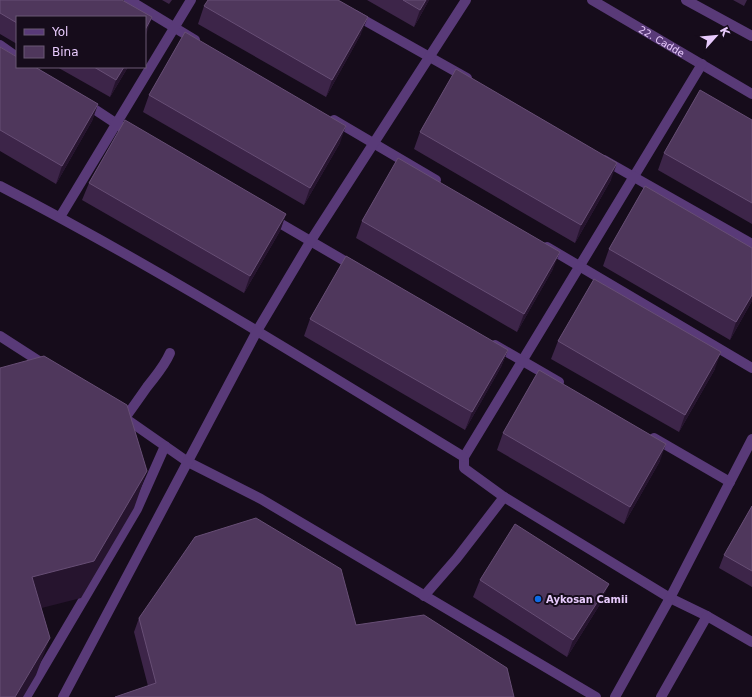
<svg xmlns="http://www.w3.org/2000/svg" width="752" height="697" viewBox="0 0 752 697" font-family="'DejaVu Sans',sans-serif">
	<rect width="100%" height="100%" fill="#160c1b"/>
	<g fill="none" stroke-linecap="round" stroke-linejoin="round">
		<!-- minor -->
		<g stroke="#593a78" stroke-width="10">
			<path d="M129,0L195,40"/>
			<path id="s1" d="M592,0L752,94"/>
			<path d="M686,0L752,36"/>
			<path d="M355,15L467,78"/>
			<path d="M0,45L17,57"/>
			<path d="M702,64L464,457V468L504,497L670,598L707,616L752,642"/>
			<path d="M85,103L132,134"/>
			<path d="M334,120L436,180"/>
			<path d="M604,160L752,244"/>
			<path d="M0,186C159,268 311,364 464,457"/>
			<path d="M60,217L191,0"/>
			<path d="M271,218L355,267"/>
			<path d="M547,247L752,368"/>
			<path d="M0,336L45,365"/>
			<path d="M495,345L559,382"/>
			<path d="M122,416L188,462L261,499L596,697"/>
			<path d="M125,418C133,407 140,397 147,387C156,375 164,367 170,353"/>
			<path d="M654,438L730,482"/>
			<path d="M424,596L457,558L504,497"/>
			<path d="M26,697L137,509L165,446"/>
			<path d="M63,697L257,331L310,242L466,0"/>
			<path d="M615,697L670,598L752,439"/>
			<path d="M661,697L707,616"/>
		</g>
	</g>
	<!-- wall -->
	<path fill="#3d2549" d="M0,0L146,35L17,17V44L0,34Z
		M162,0H172L169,4Z
		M367,0H429L414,27Z
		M733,0H747L744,6Z
		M204,6L361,34L326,97L198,24Z
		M0,47L98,104L92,121L56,184L0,151Z
		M57,67H128L110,97Z
		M149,95L340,143L304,205L143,112Z
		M752,120V224L658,170L664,153Z
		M420,132L611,180L575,243L414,149Z
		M89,183L286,214L280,231L244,293L82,200Z
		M362,221L553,269L517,332L356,238Z
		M752,248V301L730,340L603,266L609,249Z
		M310,319L508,350L501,367L465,430L304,336Z
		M558,341L715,369L679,432L551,359Z
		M503,433L660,461L624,524L497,450Z
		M752,506V587L719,568L724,555Z
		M480,580L602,601L567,657L473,597Z
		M139,618L356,625L148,686L134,632Z"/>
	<!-- shaded-wall -->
	<path fill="#26142e" d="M426,0H429L414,27L420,10Z
		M152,17L146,35L145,36V30Z
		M368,17L361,34L326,97L332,80Z
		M124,67H128L110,97L116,80Z
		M98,104L92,121L56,184L62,166Z
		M346,126L340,143L304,205L310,188Z
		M617,163L611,180L575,243L581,225Z
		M286,214L280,231L244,293L250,276Z
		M560,252L553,269L517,332L524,314Z
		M752,295V301L730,340L736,322Z
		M508,350L501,367L465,430L472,412Z
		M721,352L715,369L679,432L685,415Z
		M666,444L660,461L624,524L630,507Z
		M147,471L134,508L81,598L18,614L32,577Z
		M609,584L602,601L567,657L573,640Z
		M50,638L36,675L23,697H15Z"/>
	<!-- building -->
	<path fill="#4f375c" stroke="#674e75" d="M0,0H122L152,17L145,30V17H17V23L0,13Z
		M208,0H338L368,17L332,80L204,6Z
		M403,0H426L420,10Z
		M185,32L346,126L310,188L149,95Z
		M0,47L17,57V67H35L98,104L62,166L0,130Z
		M94,67H124L116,80Z
		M456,69L617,163L581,225L420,132Z
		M700,90L752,120V203L664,153Z
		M125,120L286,214L250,276L89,183Z
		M398,158L560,252L524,314L362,221Z
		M645,186L752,248V295L736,322L609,249Z
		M346,256L508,350L472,412L310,319Z
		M594,279L721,352L685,415L558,341Z
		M44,356L127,405L147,471L94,561L32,577L50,638L15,697H0V368Z
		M539,370L666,444L630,507L503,433Z
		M752,506V571L724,555Z
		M256,518L341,569L356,625L424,615L507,668L514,697H115L156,683L139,618L195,537Z
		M515,524L609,584L573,640L480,580Z"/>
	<!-- markers -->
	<circle fill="#0d6be4" stroke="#160c1b" stroke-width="1.5" cx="538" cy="599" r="4"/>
	<g text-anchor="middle" stroke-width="4" stroke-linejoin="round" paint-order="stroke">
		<!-- street labels -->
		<g font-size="10" fill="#e7cafc" stroke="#160c1b">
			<text dy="4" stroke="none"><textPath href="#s1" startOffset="81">22. Cadde</textPath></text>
		</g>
		<!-- poi labels -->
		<g font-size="10" font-weight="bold" fill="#e7cafc" stroke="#160c1b" text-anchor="start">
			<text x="546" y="603">Aykosan Camii</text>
		</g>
	</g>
	<!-- legend -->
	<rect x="16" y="16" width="130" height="52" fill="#160c1b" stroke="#6a5875"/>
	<rect x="24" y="29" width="20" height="6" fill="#593a78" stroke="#6a5875"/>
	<text x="52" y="36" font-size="12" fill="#e7cafc">Yol</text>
	<rect x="24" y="46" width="20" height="12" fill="#4f375c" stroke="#6a5875"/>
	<text x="52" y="56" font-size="12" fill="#e7cafc">Bina</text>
	<!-- north arrow -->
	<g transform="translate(716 36) rotate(63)" stroke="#160c1b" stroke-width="3" paint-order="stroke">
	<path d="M0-3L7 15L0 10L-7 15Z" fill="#e7cafc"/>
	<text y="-6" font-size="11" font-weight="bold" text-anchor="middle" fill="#e7cafc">K</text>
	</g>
</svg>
